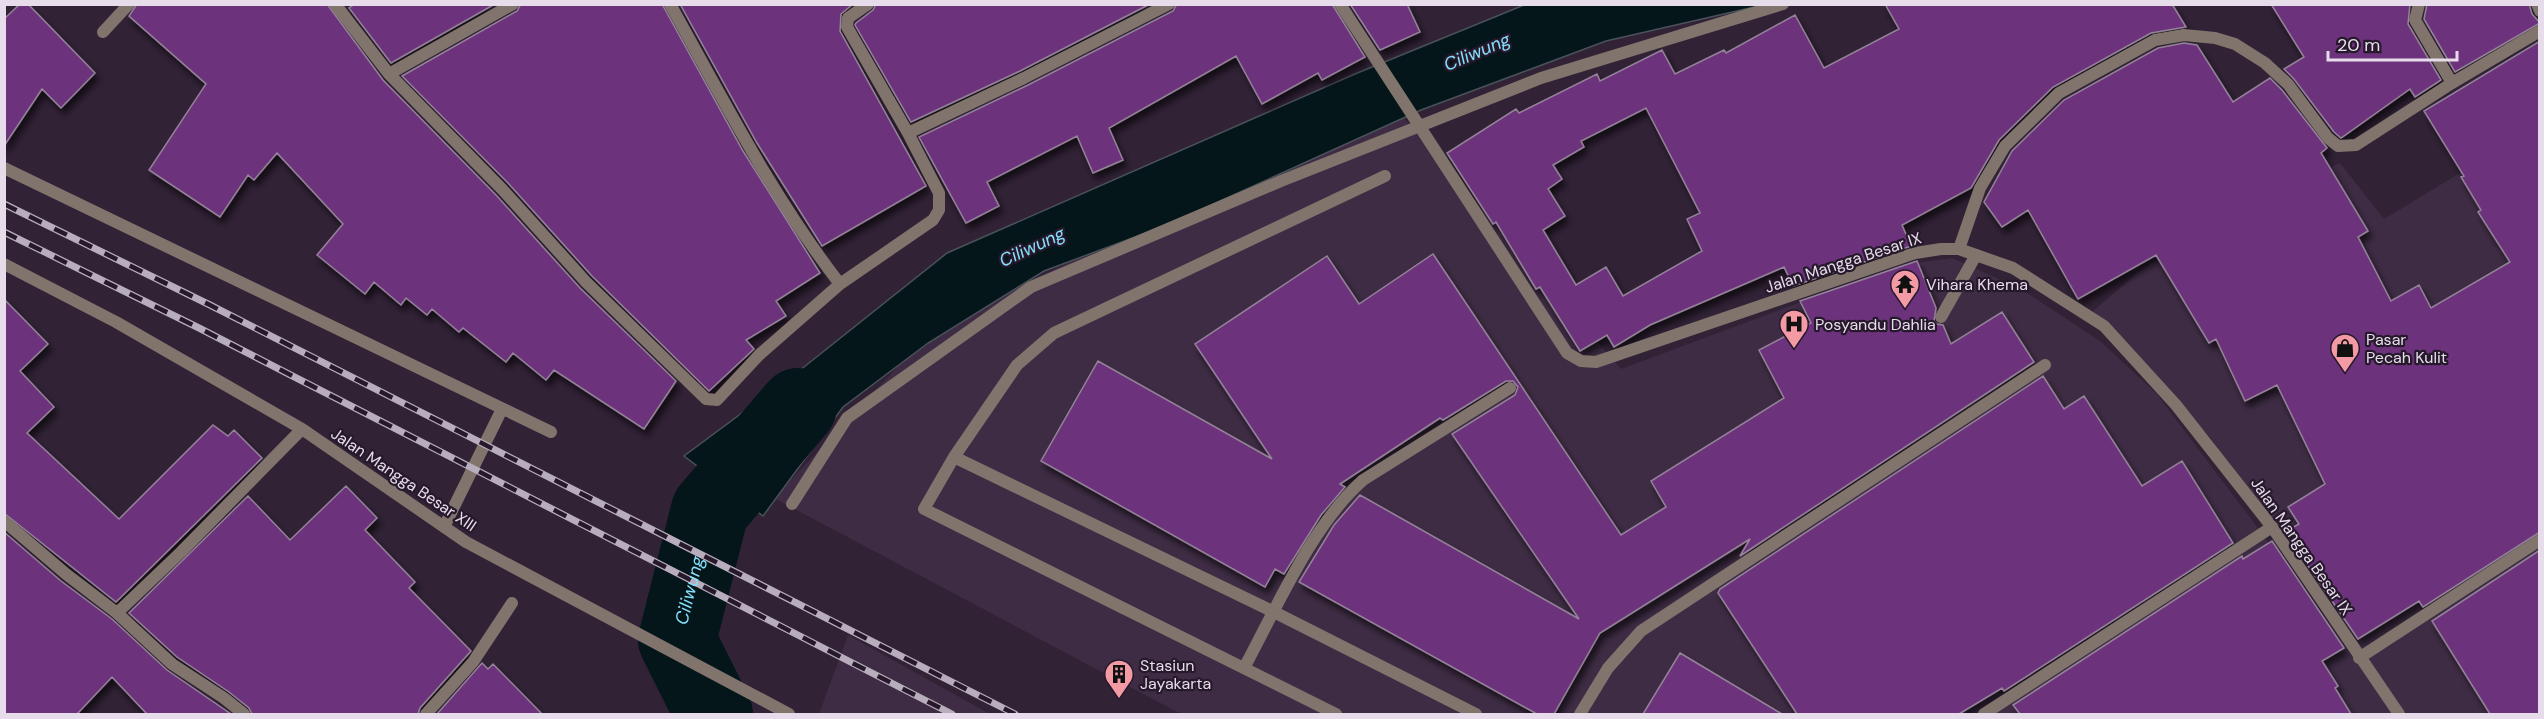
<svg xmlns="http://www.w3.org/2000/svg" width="2544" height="719" viewBox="0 0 2544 719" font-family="'DM Sans',sans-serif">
	<defs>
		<filter id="shadow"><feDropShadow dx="3.5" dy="6" stdDeviation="3" flood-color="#0009"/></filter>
	</defs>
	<rect width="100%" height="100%" fill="#312236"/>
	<!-- built -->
	<path fill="#3e2c44" d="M1396,109L1621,369L1900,265L1952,258L2021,289L2100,341L2156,393L2353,654L2358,650L2209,436L2092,312L2141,270L2224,219L2340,163L2384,219L2521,136L2540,529L2539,714H1181L774,498L938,324Z
		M848,635L990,714H819Z"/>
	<!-- water -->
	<path fill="#05161b" stroke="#495259" stroke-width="1.5" d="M1524,5H1763L1606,41L1421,110L1167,225L1044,271L928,343L843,407L763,516L684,456L804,367L947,253L1355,74Z"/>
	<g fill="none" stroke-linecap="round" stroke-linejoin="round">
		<!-- river -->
		<path stroke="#05161b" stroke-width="78" id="s1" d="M714,714L677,640L710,510L798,407"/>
	</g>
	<!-- building -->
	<path fill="#6c337b" stroke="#948299" stroke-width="1.5" fill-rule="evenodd" filter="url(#shadow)" d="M20,4H28L95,73L61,108L42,89L4,146V19Z
		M137,4H327L383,80L496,195L580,288L676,381L644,429L554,370L546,380L513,353L506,362L463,328L459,332L432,309L427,315L406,298L401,305L374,282L365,294L317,255L343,224L277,153L254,180L248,175L220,217L149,170L206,84L129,16Z
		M355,4H495L391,63L349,8Z
		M521,4H662L743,151L820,273L776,301L786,316L746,340L754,349L709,391L592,276L508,183L402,76L517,11Z
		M680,4H853L841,14L840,31L926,186L822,246L757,143Z
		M876,4H1150L1020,71L911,122L855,25L856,23L873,10Z
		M1177,4H1332L1365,57L1322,80L1318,73L1262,104L1236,56L1109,128L1123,160L1093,173L1077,136L987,182L999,206L966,223L919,137L1028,85L1173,11Z
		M1350,4H1407L1420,32L1380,50Z
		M1885,4H2172L2186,27L2151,33L2053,87L1999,140L1971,188L1902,225L1911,246L1793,286L1784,267L1650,325L1614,347L1607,335L1580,351L1540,287L1536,289L1496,222L1493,224L1447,153L1516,109L1519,113L1597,74L1600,81L1662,50L1675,74L1724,50L1726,53L1795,15L1824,68L1899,29ZM1646,108L1700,213L1687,219L1702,251L1623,296L1606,267L1576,285L1543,230L1565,216L1548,189L1562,179L1553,165L1584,147L1581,141Z
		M2271,4H2410L2408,24L2441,80L2415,97L2410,89L2341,138L2334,132L2294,79L2284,69L2304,57Z
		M2427,4H2529L2532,14L2540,23L2455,72L2424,19Z
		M2540,41V532L2423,607L2419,601L2358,639L2285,532L2299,524L2288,507L2325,484L2277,385L2245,401L2216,339L2209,343L2156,255L2078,299L2028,210L2002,227L1984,202L2012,151L2064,100L2158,48L2184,43L2197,45L2233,102L2270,78L2282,90L2327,148L2321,153L2368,231L2358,237L2391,301L2419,285L2431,308L2510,262L2478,212L2481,210L2461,177L2464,176L2424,111Z
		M1433,254L1621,535L1666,507L1651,481L1784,398L1759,350L1811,323L1800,301L1917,261L1936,308L1934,321L1937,324L1943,325L1951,344L2002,312L2034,362L1740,556L1750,539L1600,633L1554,714H1537L1299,582L1334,525L1360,495L1579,619L1452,434L1515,395L1518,387L1513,381H1506L1443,420L1440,418L1340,484L1345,487L1321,515L1284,574L1275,569L1265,587L1041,461L1098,361L1272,459L1195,344L1327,256L1359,304Z
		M4,299L48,344L20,371L54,407L27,433L119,519L213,425L228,436L234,430L262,458L116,602L4,513Z
		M2043,376L2064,409L2084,396L2142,486L2182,461L2233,543L2004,691L2002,688L1959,714H1797L1718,593L1720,589Z
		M346,486L377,518L365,530L415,582L409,588L471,651L420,708L418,714H252L249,708L229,692L177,657L129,613L248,496L290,540Z
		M4,532L61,581L112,619L167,670L231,714H147L112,677L77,714H4Z
		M2272,541L2344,648L2322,661L2338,686L2335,688L2351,714H2020L2013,705L2242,556L2243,559Z
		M2540,550V714H2490L2432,621Z
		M1680,653L1782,714H1643Z
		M482,663L488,669L493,664L542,714H437Z"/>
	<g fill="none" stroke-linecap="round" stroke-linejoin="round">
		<!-- lane -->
		<path stroke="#80746d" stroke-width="12" d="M1941,317L1976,255
			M954,457L1274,612L1476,714
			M1244,668C1277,607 1312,525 1363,480L1510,388
			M1336,714L924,509L954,457L1017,365L1054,333L1385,176
			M1580,714L1608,668L1641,631L2045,365
			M1984,714L2272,527"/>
		<!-- street -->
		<path stroke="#80746d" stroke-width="12" d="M335,4L389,74L502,189L586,282L706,399L717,400L759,355L840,284L933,220L939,210V193L908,133L847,27L848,18L868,4
			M670,4C723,99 773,198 840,284
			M1340,4L1567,353L1581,361L1596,362L1915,253L1941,249H1959L2013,268L2104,326L2176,405L2272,527L2399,714
			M2419,4L2415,20L2452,83
			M2537,4L2540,11
			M103,32L129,4
			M389,74L513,4
			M908,133L1024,78L1169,4
			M4,168L551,432
			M1959,249L1980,188L2005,146L2059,93L2155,40L2184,35L2215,38L2235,44L2265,63L2288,84L2328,138L2338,146L2356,145L2452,83L2540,31
			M4,264L116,322L302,429L466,542L789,714
			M792,504L847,418L1031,287L1281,181L1541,78L1783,4
			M4,521L66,574L117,613L172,664L224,698L244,714
			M444,527L502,409
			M117,613L181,552L302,429
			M2359,658L2540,540
			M426,714L473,662L512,603"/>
		<!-- rail casing -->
		<g stroke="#b8adbc" stroke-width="7">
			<path id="rail" d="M4,204L210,305L1015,714
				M4,232L199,328L952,714"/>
		</g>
		<!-- rail -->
		<use href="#rail" stroke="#27192c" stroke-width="4.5" stroke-dasharray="14" stroke-linecap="butt"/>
	</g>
	<!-- icons -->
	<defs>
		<g id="temple-pin" transform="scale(1.5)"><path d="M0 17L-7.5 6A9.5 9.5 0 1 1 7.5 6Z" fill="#f49aa4" stroke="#27192c"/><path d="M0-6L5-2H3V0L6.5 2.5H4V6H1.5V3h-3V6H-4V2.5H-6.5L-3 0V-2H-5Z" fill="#111"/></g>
		<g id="hospital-pin" transform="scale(1.5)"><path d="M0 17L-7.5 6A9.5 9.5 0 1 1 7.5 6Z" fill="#f49aa4" stroke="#27192c"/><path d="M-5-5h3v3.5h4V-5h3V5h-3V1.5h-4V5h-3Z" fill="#111"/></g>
		<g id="shop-pin" transform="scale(1.5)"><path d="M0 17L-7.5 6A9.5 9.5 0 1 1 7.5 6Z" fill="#f49aa4" stroke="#27192c"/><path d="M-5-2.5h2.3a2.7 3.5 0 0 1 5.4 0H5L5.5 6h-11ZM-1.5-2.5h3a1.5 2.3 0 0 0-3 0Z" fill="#111"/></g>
		<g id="building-pin" transform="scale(1.5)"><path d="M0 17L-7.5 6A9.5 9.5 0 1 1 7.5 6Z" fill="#f49aa4" stroke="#27192c"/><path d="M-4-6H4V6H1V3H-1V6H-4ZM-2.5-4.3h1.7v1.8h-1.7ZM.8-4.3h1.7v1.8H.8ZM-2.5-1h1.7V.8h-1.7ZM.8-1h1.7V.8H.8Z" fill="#111"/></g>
	</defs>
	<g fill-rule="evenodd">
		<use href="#temple-pin" x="1905" y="284"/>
		<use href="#hospital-pin" x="1794" y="324"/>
		<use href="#shop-pin" x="2345" y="348"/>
		<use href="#building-pin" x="1119" y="674"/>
	</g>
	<g text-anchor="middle" stroke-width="4.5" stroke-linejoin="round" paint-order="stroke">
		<!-- street labels -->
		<g font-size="16" fill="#e7ddea" stroke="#27192c">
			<text transform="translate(1843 262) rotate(-18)" y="6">Jalan Mangga Besar IX</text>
			<text transform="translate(404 479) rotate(34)" y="6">Jalan Mangga Besar XIII</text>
			<text transform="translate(2302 546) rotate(55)" y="6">Jalan Mangga Besar IX</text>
		</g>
		<!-- poi labels -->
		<g font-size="16" fill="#e7ddea" stroke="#27192c" text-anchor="start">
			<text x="1926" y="290">Vihara Khema</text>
			<text x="1815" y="330">Posyandu Dahlia</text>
			<text x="2366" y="345">Pasar<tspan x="2366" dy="18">Pecah Kulit</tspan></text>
			<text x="1140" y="671">Stasiun<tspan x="1140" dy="18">Jayakarta</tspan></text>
		</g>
		<!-- water labels -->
		<g font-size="18" font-style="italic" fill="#85e0fc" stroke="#27192c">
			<text transform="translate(1477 52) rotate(-23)" y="6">Ciliwung</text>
			<text transform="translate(1032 247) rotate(-25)" y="6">Ciliwung</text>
			<text dy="6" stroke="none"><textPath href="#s1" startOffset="134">Ciliwung</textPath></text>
		</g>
	</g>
	<!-- border -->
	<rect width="2544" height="719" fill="none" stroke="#e7ddea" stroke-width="12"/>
	<!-- scale -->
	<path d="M2328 51v9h129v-9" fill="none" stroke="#e7ddea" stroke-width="3"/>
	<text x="2337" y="51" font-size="18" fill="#e7ddea" stroke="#27192c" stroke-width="4.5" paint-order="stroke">20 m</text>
</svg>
